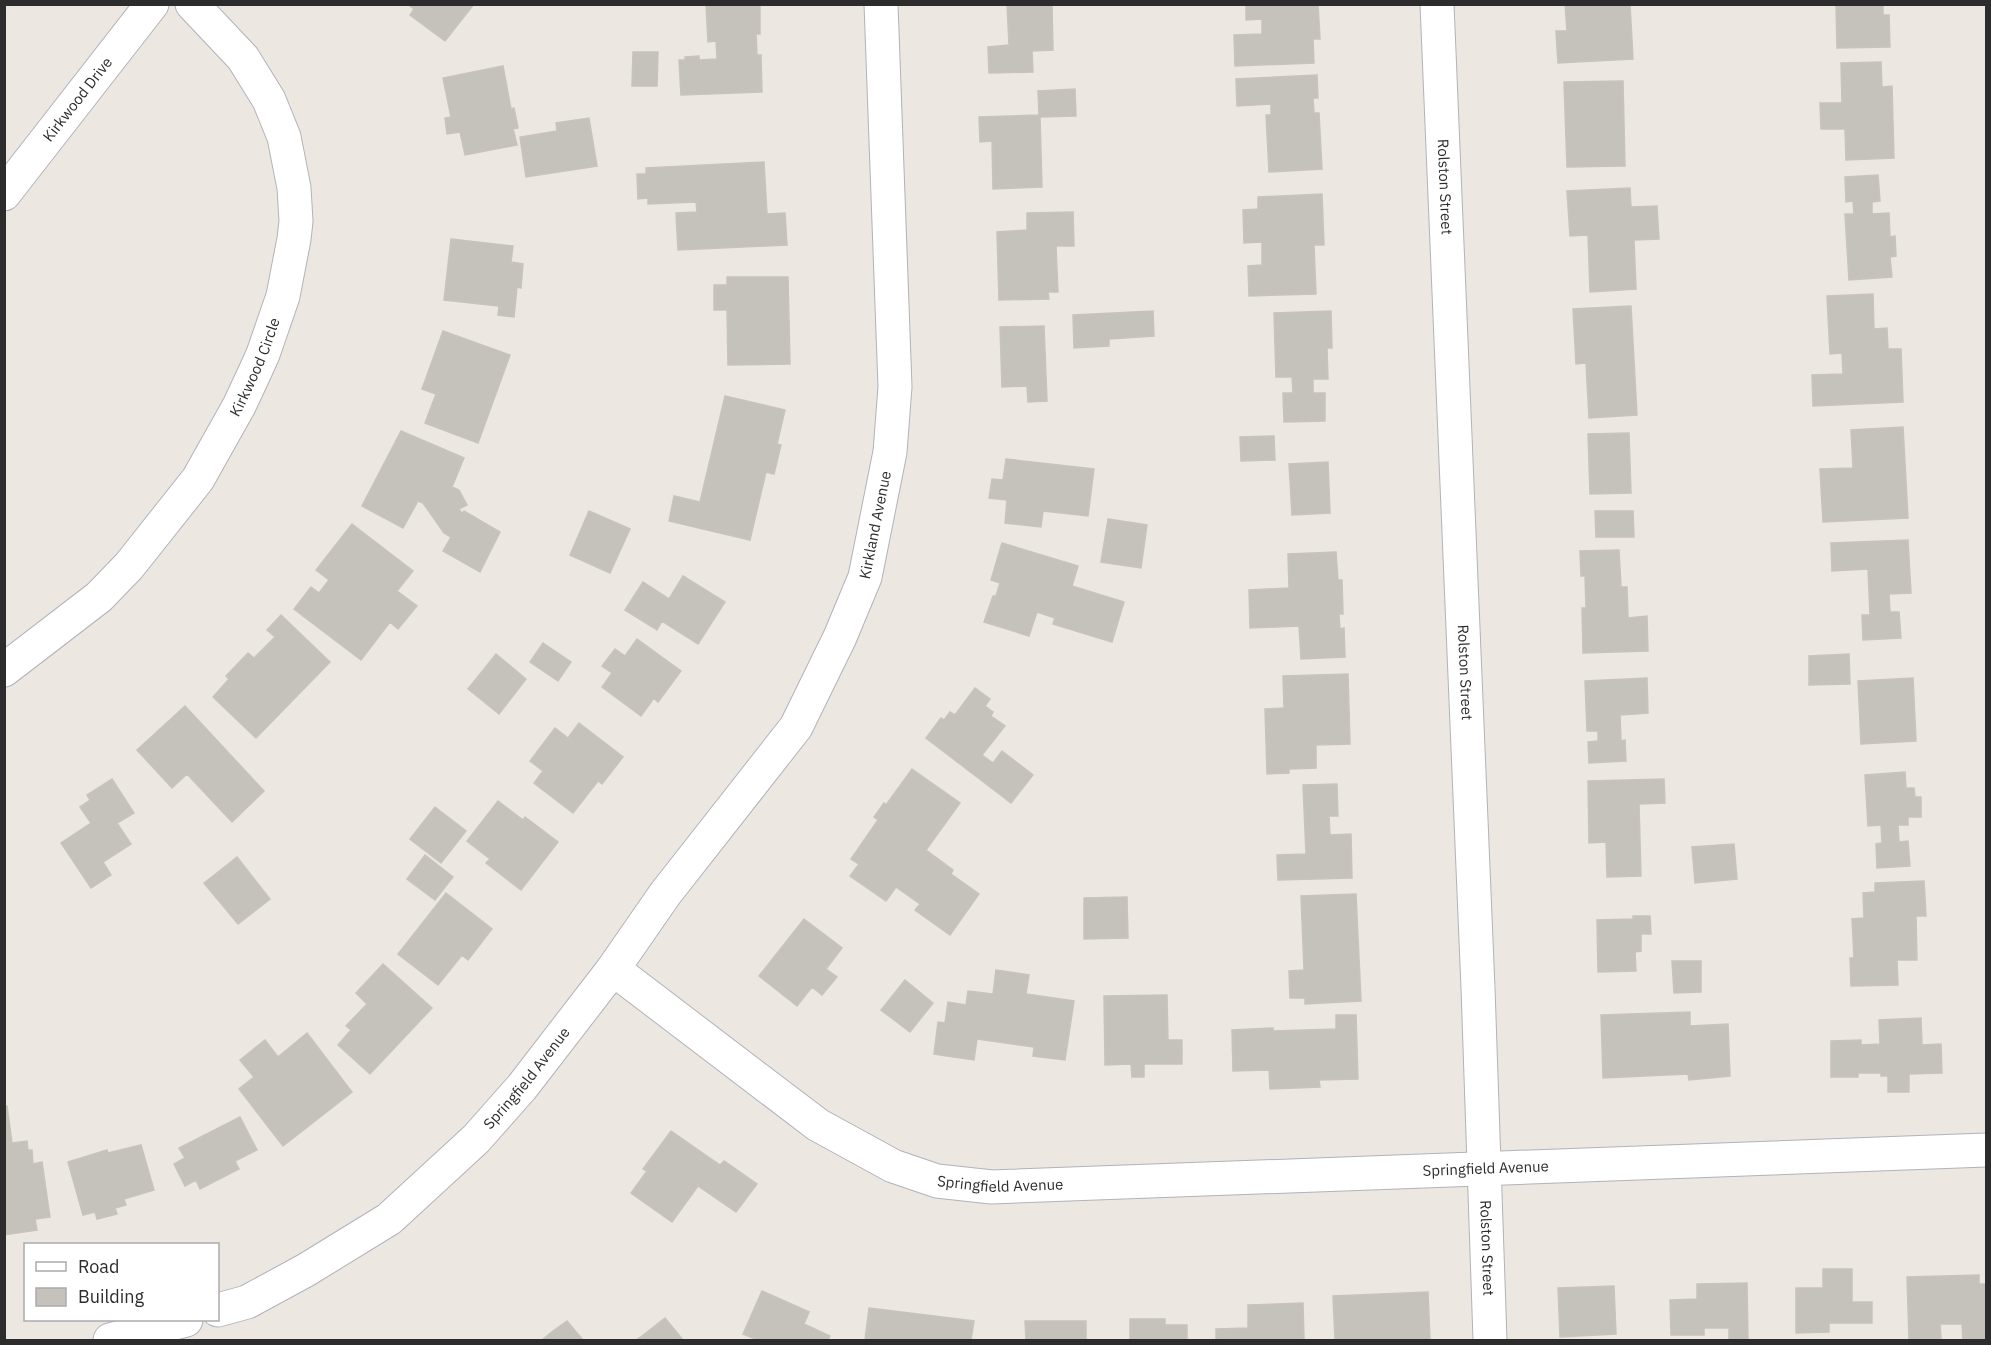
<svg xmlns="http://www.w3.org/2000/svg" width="1991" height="1345" viewBox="0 0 1991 1345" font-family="'IBM Plex Sans',sans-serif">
	<rect width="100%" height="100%" fill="#ece8e1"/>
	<!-- building -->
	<path fill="#c5c2bc" stroke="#c8c4ba" stroke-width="1.5" d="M407,4H474L445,41L410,15L414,9Z
		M706,4H760V34H756L757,55H761L762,92L681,95L679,60H685V57L699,56V60L717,59L716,41L708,42Z
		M1007,4H1052L1053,50L1032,51L1033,72L989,73L988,47L1009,45Z
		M1246,4H1318L1320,39H1313L1314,63L1235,66L1234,35L1262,34V19L1246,20Z
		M1565,4H1630L1633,59L1558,63L1556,31H1567Z
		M1836,4H1883V15H1889L1890,47L1837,48Z
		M633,52H658L657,86H632Z
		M1881,62L1882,87L1892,86L1894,158L1846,160L1845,129H1821L1820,103H1842L1841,63Z
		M503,66L511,109L514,108L518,128L513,129L517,145L465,155L460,132L447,134L445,118L451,117L443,78Z
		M1317,75L1318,98H1313L1314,113H1319L1322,169L1269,172L1266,115H1271V104L1237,106L1236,79Z
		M1623,81L1625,166L1567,167L1564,82Z
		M1075,89L1076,116L1040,117L1042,187L993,189L992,141L980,142L979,117L1039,115L1038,91Z
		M589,118L597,166L526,177L520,137L557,131L556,123Z
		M764,162L767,214L785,213L787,245L678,250L676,213L697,212L696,202L648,204V198L638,199L637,174H646V168Z
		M1878,175L1880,201L1872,202V214L1889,213L1890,237L1895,236L1896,256L1890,257L1892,277L1849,280L1845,214H1854L1853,201L1846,202L1845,177Z
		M1630,188L1631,207L1657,206L1659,239L1634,240L1636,289L1590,292L1588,235L1570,236L1567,191Z
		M1322,194L1324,245H1314L1316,294L1249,296L1248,266L1262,265V242L1244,243L1243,210L1258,209V197Z
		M1073,212L1074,246H1056L1058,292H1048L1049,299L999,300L997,232L1027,230V213Z
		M451,239L513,246L511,262L523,264L521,288L517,287L514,317L498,315L499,306L444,300Z
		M727,277H788L790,364L728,365L727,310H714V285H727Z
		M1873,294L1874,329L1887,328L1888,349H1901L1903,402L1813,406L1812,375L1843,374L1842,353L1830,354L1827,296Z
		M1631,306L1637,415L1589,418L1586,363L1576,364L1573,309Z
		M1153,311L1154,336L1109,339V346L1074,348L1073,315Z
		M1331,311L1332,348H1327L1328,379H1313V393H1325V421L1284,422L1283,393H1293L1292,377H1276L1274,313Z
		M1044,326L1047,401L1028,402L1027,386L1002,387L1000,327Z
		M443,331L510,355L478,443L425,423L436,394L422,389Z
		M725,396L785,410L777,444L781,445L774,474L766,472L750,540L669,521L674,496L700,502Z
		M1903,427L1908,518L1823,522L1820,469L1853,468L1851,430Z
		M401,431L464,458L452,487L459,490L467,505L459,509L462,514L464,511L500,532L480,572L443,551L451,537L444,533L423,503L418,501L403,528L362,506Z
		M1629,433L1631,493L1590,494L1588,434Z
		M1274,436L1275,460L1241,461L1240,437Z
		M1006,459L1094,469L1088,516L1043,511L1041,527L1005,523L1007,500L989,498L992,479L1003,480Z
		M1328,462L1330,513L1292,515L1289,464Z
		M589,511L630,529L610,573L570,555Z
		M1595,511H1633L1634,537H1596Z
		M1108,519L1147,525L1141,568L1101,562Z
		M352,524L413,571L397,591L417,606L398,629L390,622L361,660L294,609L311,587L319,593L329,580L316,570Z
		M1908,540L1911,593L1889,594L1890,612H1899L1901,638L1863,640L1862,615H1870L1868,569L1832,571L1831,543Z
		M1002,543L1078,566L1072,586L1124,602L1112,642L1053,624L1055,618L1037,612L1029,636L984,622L993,596H996L1000,583L991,580Z
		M1619,550L1621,587H1627L1628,618L1647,616L1648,651L1583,653L1582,608H1586L1585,576H1581L1580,551Z
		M1336,552L1338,580H1342L1343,614H1339L1340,629L1344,628L1345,657L1301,659L1299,626L1250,628L1249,590L1289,588L1288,554Z
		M683,576L725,602L698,644L662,621L657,630L625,610L643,582L669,599Z
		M281,615L330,662L256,738L213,697L229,679L226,676L248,653L254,658L275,637L267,630Z
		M637,639L681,671L658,702L654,698L641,716L602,687L612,673L602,666L615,649L625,656Z
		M543,643L571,662L558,681L530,662Z
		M496,654L526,679L499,714L468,689Z
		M1849,654L1850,684L1809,685V656Z
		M1348,674L1350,744L1316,745V768L1289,769V773L1267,774L1265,709L1284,708L1283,676Z
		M1647,678L1648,713L1620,715L1621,741L1625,740L1626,761L1589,763L1588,742L1598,741V731H1587L1585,681Z
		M1913,678L1916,741L1861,744L1858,681Z
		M975,688L990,699L985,706L993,712L991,716L1005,726L982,755L993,763L1002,751L1033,775L1011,803L926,738L941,718L944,720L950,712L955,715Z
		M185,706L264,791L232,822L187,774L172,788L137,750Z
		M579,723L623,757L602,784L598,781L573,813L534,783L543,771L530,761L555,728L568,738Z
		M912,769L960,803L926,850L953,870L951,874L979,894L950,935L915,910L920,904L896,887L886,901L850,876L859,864L851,859L878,820L874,817L884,803L886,805Z
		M1905,772L1906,788H1914L1915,797H1921V817H1908V825H1898L1899,842L1908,841L1910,866L1877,868L1876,844L1882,843L1881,825L1868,826L1865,775Z
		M112,779L134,813L117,823L131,844L103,862L111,875L91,888L61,843L91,823L80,807L90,800L87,795Z
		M1664,779L1665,803L1639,804L1641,876L1607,877L1606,842L1589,843L1588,781Z
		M1337,784L1338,816H1329L1330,835L1351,834L1352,878L1278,880L1277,855L1306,854L1303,785Z
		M498,801L523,820L525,817L558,842L521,890L486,863L490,859L467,841Z
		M435,807L466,831L441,863L410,839Z
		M1734,844L1737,879L1695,883L1692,847Z
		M425,855L453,877L435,900L407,879Z
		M237,857L270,899L238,924L204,883Z
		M1924,881L1926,916H1916L1917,960H1897L1898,985L1851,986L1850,958H1854L1852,919L1864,918L1863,893L1875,892V883Z
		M446,893L492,929L468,960L462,955L438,985L398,954Z
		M1356,894L1361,1001L1305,1004V998H1290L1289,971L1304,970L1301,896Z
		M1127,897L1128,938L1084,939V898Z
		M1633,916H1650L1651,934H1641V951L1635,952L1636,971L1598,972L1597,920L1633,919Z
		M804,919L842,948L826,969L837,977L822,995L812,987L797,1006L759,976Z
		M1672,961H1701V992L1674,993Z
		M383,964L432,1008L370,1074L338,1045L351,1030L346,1026L367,1004L356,993Z
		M996,970L1029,975L1026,994L1074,1001L1065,1060L1033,1056L1034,1047L977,1039L974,1060L934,1054L938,1022L945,1023L948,1002L966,1005L968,991L993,994Z
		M905,980L933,1003L910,1032L881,1010Z
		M1167,995L1168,1040H1182V1064H1144V1077H1132L1131,1064L1105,1065L1104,996Z
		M1690,1012V1026L1728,1024L1730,1076L1689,1080L1688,1074L1603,1078L1601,1015Z
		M1336,1015H1356L1358,1079L1319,1080L1320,1087L1270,1089L1269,1070L1233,1071L1232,1030L1273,1028V1031L1336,1029Z
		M1921,1018L1922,1045L1941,1044L1942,1073L1909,1074V1092H1888V1076H1881V1073H1858V1077H1831V1041L1861,1040V1045L1880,1044L1879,1020Z
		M307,1033L352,1092L283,1146L239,1089L254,1077L240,1060L265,1040L278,1057Z
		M7,1106L12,1143L27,1141L28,1150H32L33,1164L42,1162L50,1217L35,1219L37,1230L4,1235V1107Z
		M240,1117L257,1150L235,1161L239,1169L200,1189L196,1180L185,1186L174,1164L185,1158L179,1148Z
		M671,1131L720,1165L724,1161L757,1184L736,1212L698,1186L672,1222L631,1193L647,1171L643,1169Z
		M141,1145L154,1190L124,1199L126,1205L115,1208L117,1214L97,1219L95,1212L83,1215L68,1162L107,1150L108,1153Z
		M1823,1269H1852V1302H1872V1323H1829V1332L1796,1333V1288H1823Z
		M1979,1275V1284H1986V1340H1963L1962,1324H1940L1941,1338L1909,1340L1907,1277Z
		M1747,1283L1748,1340H1729V1328H1704V1335H1671L1670,1300L1697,1299V1284Z
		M1614,1286L1616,1334L1560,1337L1558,1288Z
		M762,1291L809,1312L804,1324L830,1336L828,1340H758L743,1334Z
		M1428,1292L1430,1340H1335L1333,1296Z
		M1303,1303L1304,1340H1216V1329L1248,1328V1305Z
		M869,1308L974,1321L971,1340H865Z
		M665,1318L683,1340H636L642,1336Z
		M1130,1319H1165V1325H1187V1340H1130Z
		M567,1321L583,1340H542L553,1331Z
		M1025,1321H1086V1340H1026Z"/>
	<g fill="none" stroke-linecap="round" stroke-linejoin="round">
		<!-- minor casing -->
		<g stroke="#b1b2bb" stroke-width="35">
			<g id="minor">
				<path id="s1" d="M1437,4L1478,988L1490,1340"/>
				<path id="s2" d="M4,194L152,4"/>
				<path id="s3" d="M4,670L99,597L129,566L198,479L239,406L254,374L263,354L283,296L294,239L296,221L294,188L284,137L269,100L243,58L192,4"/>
				<path id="s4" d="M613,969L818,1125L893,1166L937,1181L992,1187L1986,1150"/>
				<path id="s5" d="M218,1310L247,1302L306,1270L389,1219L476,1139L522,1087L613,969L665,894L796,727L840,637L865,577L890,452L895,387L881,4"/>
				<path d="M110,1340L186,1320"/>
			</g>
		</g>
		<!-- minor -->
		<use href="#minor" stroke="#fff" stroke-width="33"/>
	</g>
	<g text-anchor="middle" stroke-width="4.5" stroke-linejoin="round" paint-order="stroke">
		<!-- street labels -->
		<g font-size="15" fill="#2c2c2c" stroke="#fff">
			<text dy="5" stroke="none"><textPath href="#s2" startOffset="120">Kirkwood Drive</textPath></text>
			<text dy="5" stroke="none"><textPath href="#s1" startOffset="183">Rolston Street</textPath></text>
			<text dy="5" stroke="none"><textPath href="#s3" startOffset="400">Kirkwood Circle</textPath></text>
			<text dy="5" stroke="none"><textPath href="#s5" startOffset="1053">Kirkland Avenue</textPath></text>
			<text dy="5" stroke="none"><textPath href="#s1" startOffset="669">Rolston Street</textPath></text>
			<text dy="5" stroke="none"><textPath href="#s5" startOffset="392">Springfield Avenue</textPath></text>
			<text dy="5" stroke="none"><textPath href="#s4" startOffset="939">Springfield Avenue</textPath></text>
			<text dy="5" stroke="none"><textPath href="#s4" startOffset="453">Springfield Avenue</textPath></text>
			<text dy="5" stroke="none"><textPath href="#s1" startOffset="1245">Rolston Street</textPath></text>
		</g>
	</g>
	<!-- border -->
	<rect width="1991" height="1345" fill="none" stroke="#2c2c2c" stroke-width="12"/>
	<!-- legend -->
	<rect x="24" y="1243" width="195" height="78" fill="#ffffff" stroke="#ababab" stroke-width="1.5"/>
	<rect x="36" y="1262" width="30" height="9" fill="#ffffff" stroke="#ababab" stroke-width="1.5"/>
	<text x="78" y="1273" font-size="18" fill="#2c2c2c">Road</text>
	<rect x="36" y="1288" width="30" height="18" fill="#c5c2bc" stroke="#ababab" stroke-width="1.5"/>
	<text x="78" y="1303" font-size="18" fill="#2c2c2c">Building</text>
</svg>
